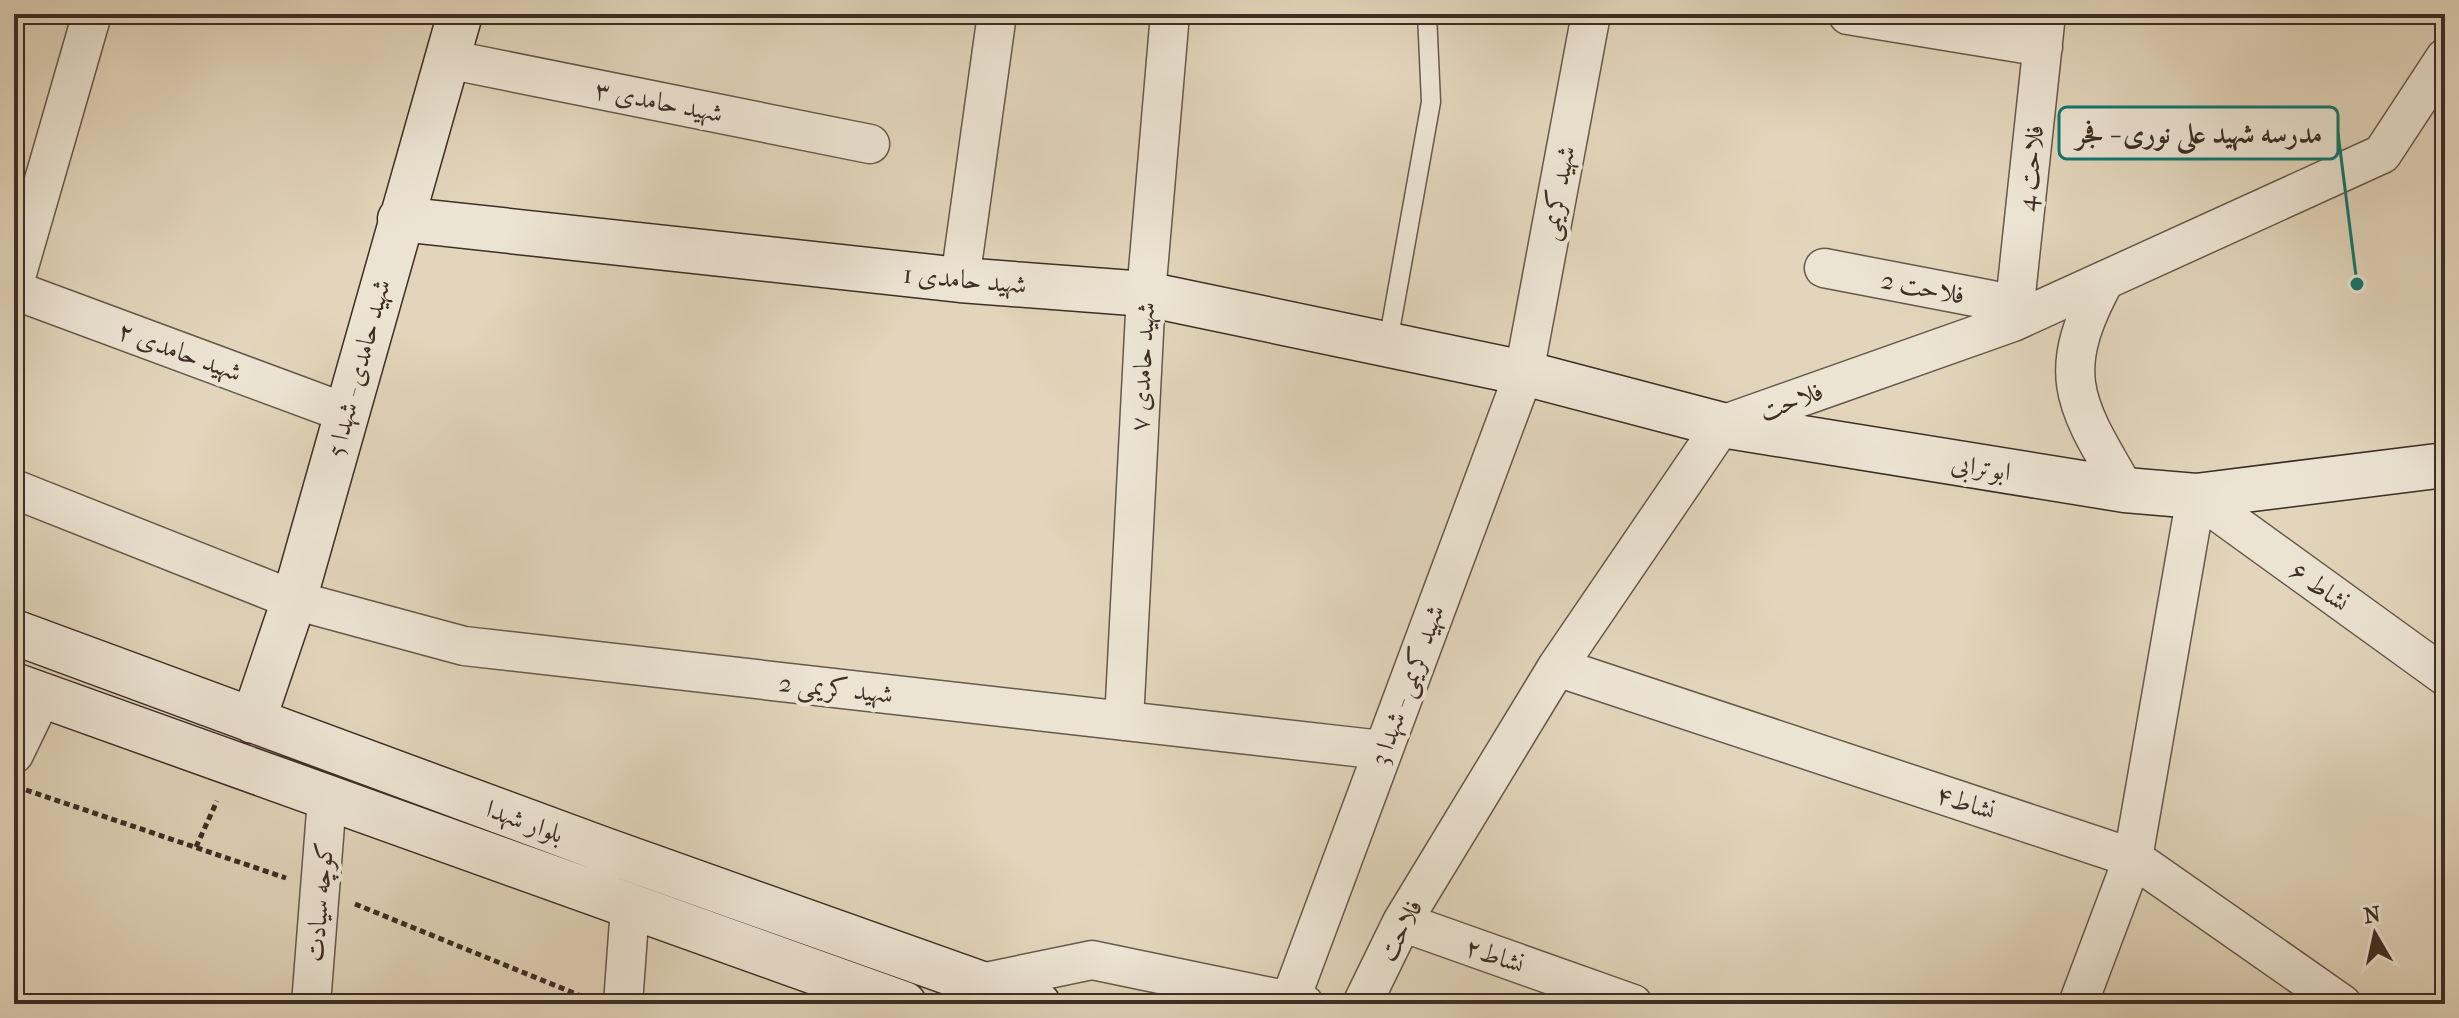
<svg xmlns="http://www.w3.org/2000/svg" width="2459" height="1018" viewBox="0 0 2459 1018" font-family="'IM FELL French Canon',Amiri,serif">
	<rect width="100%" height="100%" fill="#e2d5bb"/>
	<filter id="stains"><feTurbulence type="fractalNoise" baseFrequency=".0025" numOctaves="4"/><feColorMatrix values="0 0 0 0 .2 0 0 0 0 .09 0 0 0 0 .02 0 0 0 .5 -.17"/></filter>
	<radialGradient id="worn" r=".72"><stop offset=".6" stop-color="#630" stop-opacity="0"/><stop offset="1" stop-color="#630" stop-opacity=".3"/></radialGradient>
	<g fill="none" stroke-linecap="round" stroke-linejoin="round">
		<!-- lane casing -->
		<g stroke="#66584b" stroke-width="21">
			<path id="lane" d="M1388,342L1431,102L1427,14"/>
		</g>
		<!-- street casing -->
		<g stroke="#66584b" stroke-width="41">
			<path id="street" d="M1848,15L2043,47
				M447,59L870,144
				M1824,268L1991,300L2013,322
				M960,280L997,14
				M2105,280C2053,375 2075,404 2125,490
				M14,284L92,14
				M14,290L346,413
				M2013,322L2046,14
				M14,489L294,600L464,646L1382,750
				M1557,667L2133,858L2342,1004
				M1124,721L1146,294L1170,14
				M14,754L42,696
				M1402,922L1633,1004
				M976,984L1092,960L1304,1004
				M1291,998L1524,373L1591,14
				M311,1004L327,799
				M623,1004L630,907
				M1362,1004L1402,922L1557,667L1722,425L2013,322L2382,154L2445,58
				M2078,1004L2133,858L2196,496L2445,676"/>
		</g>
		<!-- secondary casing -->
		<g stroke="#3d2e26" stroke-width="47">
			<path id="secondary" d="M400,219L960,280L1146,294L1524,373L1722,425L2125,490L2196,496L2445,465
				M14,632L602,849L1038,1004
				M14,685L904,1004
				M253,721L294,600L460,14"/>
		</g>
		<!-- path -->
		<path stroke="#3d2e26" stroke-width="5" stroke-dasharray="6 4" stroke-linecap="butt" d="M26,790L286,878
			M196,847L217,801
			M355,904L586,998"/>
		<!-- lane -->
		<use href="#lane" stroke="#ece4d3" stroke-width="18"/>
		<!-- street -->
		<use href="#street" stroke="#ece4d3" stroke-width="38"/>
		<!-- secondary -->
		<use href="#secondary" stroke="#ece4d3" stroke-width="44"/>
	</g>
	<g text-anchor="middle" stroke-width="8" stroke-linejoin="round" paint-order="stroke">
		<!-- street labels -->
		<g font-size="26" fill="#3d2e26" stroke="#ece4d3">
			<text transform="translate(659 101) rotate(11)" y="9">شهید حامدی ۳</text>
			<text transform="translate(2030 168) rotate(-84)" y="9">فلاحت 4</text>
			<text transform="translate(1557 193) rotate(-79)" y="9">شهید کریمی</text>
			<text transform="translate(965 279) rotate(5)" y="9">شهيد حامدی 1</text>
			<text transform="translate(1923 287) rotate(11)" y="9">فلاحت 2</text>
			<text transform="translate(180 351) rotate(20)" y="9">شهید حامدی ۲</text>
			<text transform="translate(1142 367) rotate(-87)" y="9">شهید حامدی ۷</text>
			<text transform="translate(358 368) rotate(-75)" y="9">شهید حامدی - شهدا 5</text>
			<text transform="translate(1791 401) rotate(-20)" y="9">فلاحت</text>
			<text transform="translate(1981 467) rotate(9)" y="9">ابوترابی</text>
			<text transform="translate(2320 586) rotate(36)" y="9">نشاط ۶</text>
			<text transform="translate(1407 685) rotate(-70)" y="9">شهيد کريمی - شهدا 3</text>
			<text transform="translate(836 688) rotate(6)" y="9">شهيد کريمی 2</text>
			<text transform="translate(1966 802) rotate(18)" y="9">نشاط۴</text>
			<text transform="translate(525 821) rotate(20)" y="9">بلوار شهدا</text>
			<text transform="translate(319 902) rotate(-85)" y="9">کوچه سیادت</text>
			<text transform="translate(1400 930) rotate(-62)" y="9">فلاحت</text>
			<text transform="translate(1495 955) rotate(19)" y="9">نشاط۲</text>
		</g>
	</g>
	<!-- callouts -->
	<path fill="none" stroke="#0f766e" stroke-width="3" d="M2357 284L2338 133"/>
	<circle fill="#0f766e" stroke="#ece4d3" stroke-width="3" cx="2357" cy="284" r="8"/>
	<rect fill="#ece4d3" stroke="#0f766e" stroke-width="3" x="2059" y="107" width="279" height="52" rx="8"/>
	<g font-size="28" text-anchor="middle" font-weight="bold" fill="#3d2e26">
		<text x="2199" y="143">مدرسه شهید علی نوری - فجر</text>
	</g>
	<!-- margin -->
	<rect width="2459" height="1018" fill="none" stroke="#e2d5bb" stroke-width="48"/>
	<rect x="16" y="16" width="2427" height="986" fill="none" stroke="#3d2e26" stroke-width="4"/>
	<rect x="24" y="24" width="2411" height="970" fill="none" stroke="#3d2e26" stroke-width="2"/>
	<!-- north arrow -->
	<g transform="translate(2375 934) rotate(351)" stroke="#ece4d3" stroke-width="6" paint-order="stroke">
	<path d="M0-6L14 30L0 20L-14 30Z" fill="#3d2e26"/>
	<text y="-12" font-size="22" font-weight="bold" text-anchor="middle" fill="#3d2e26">N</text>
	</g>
	<rect width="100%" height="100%" filter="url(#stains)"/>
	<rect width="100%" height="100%" fill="url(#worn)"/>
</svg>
